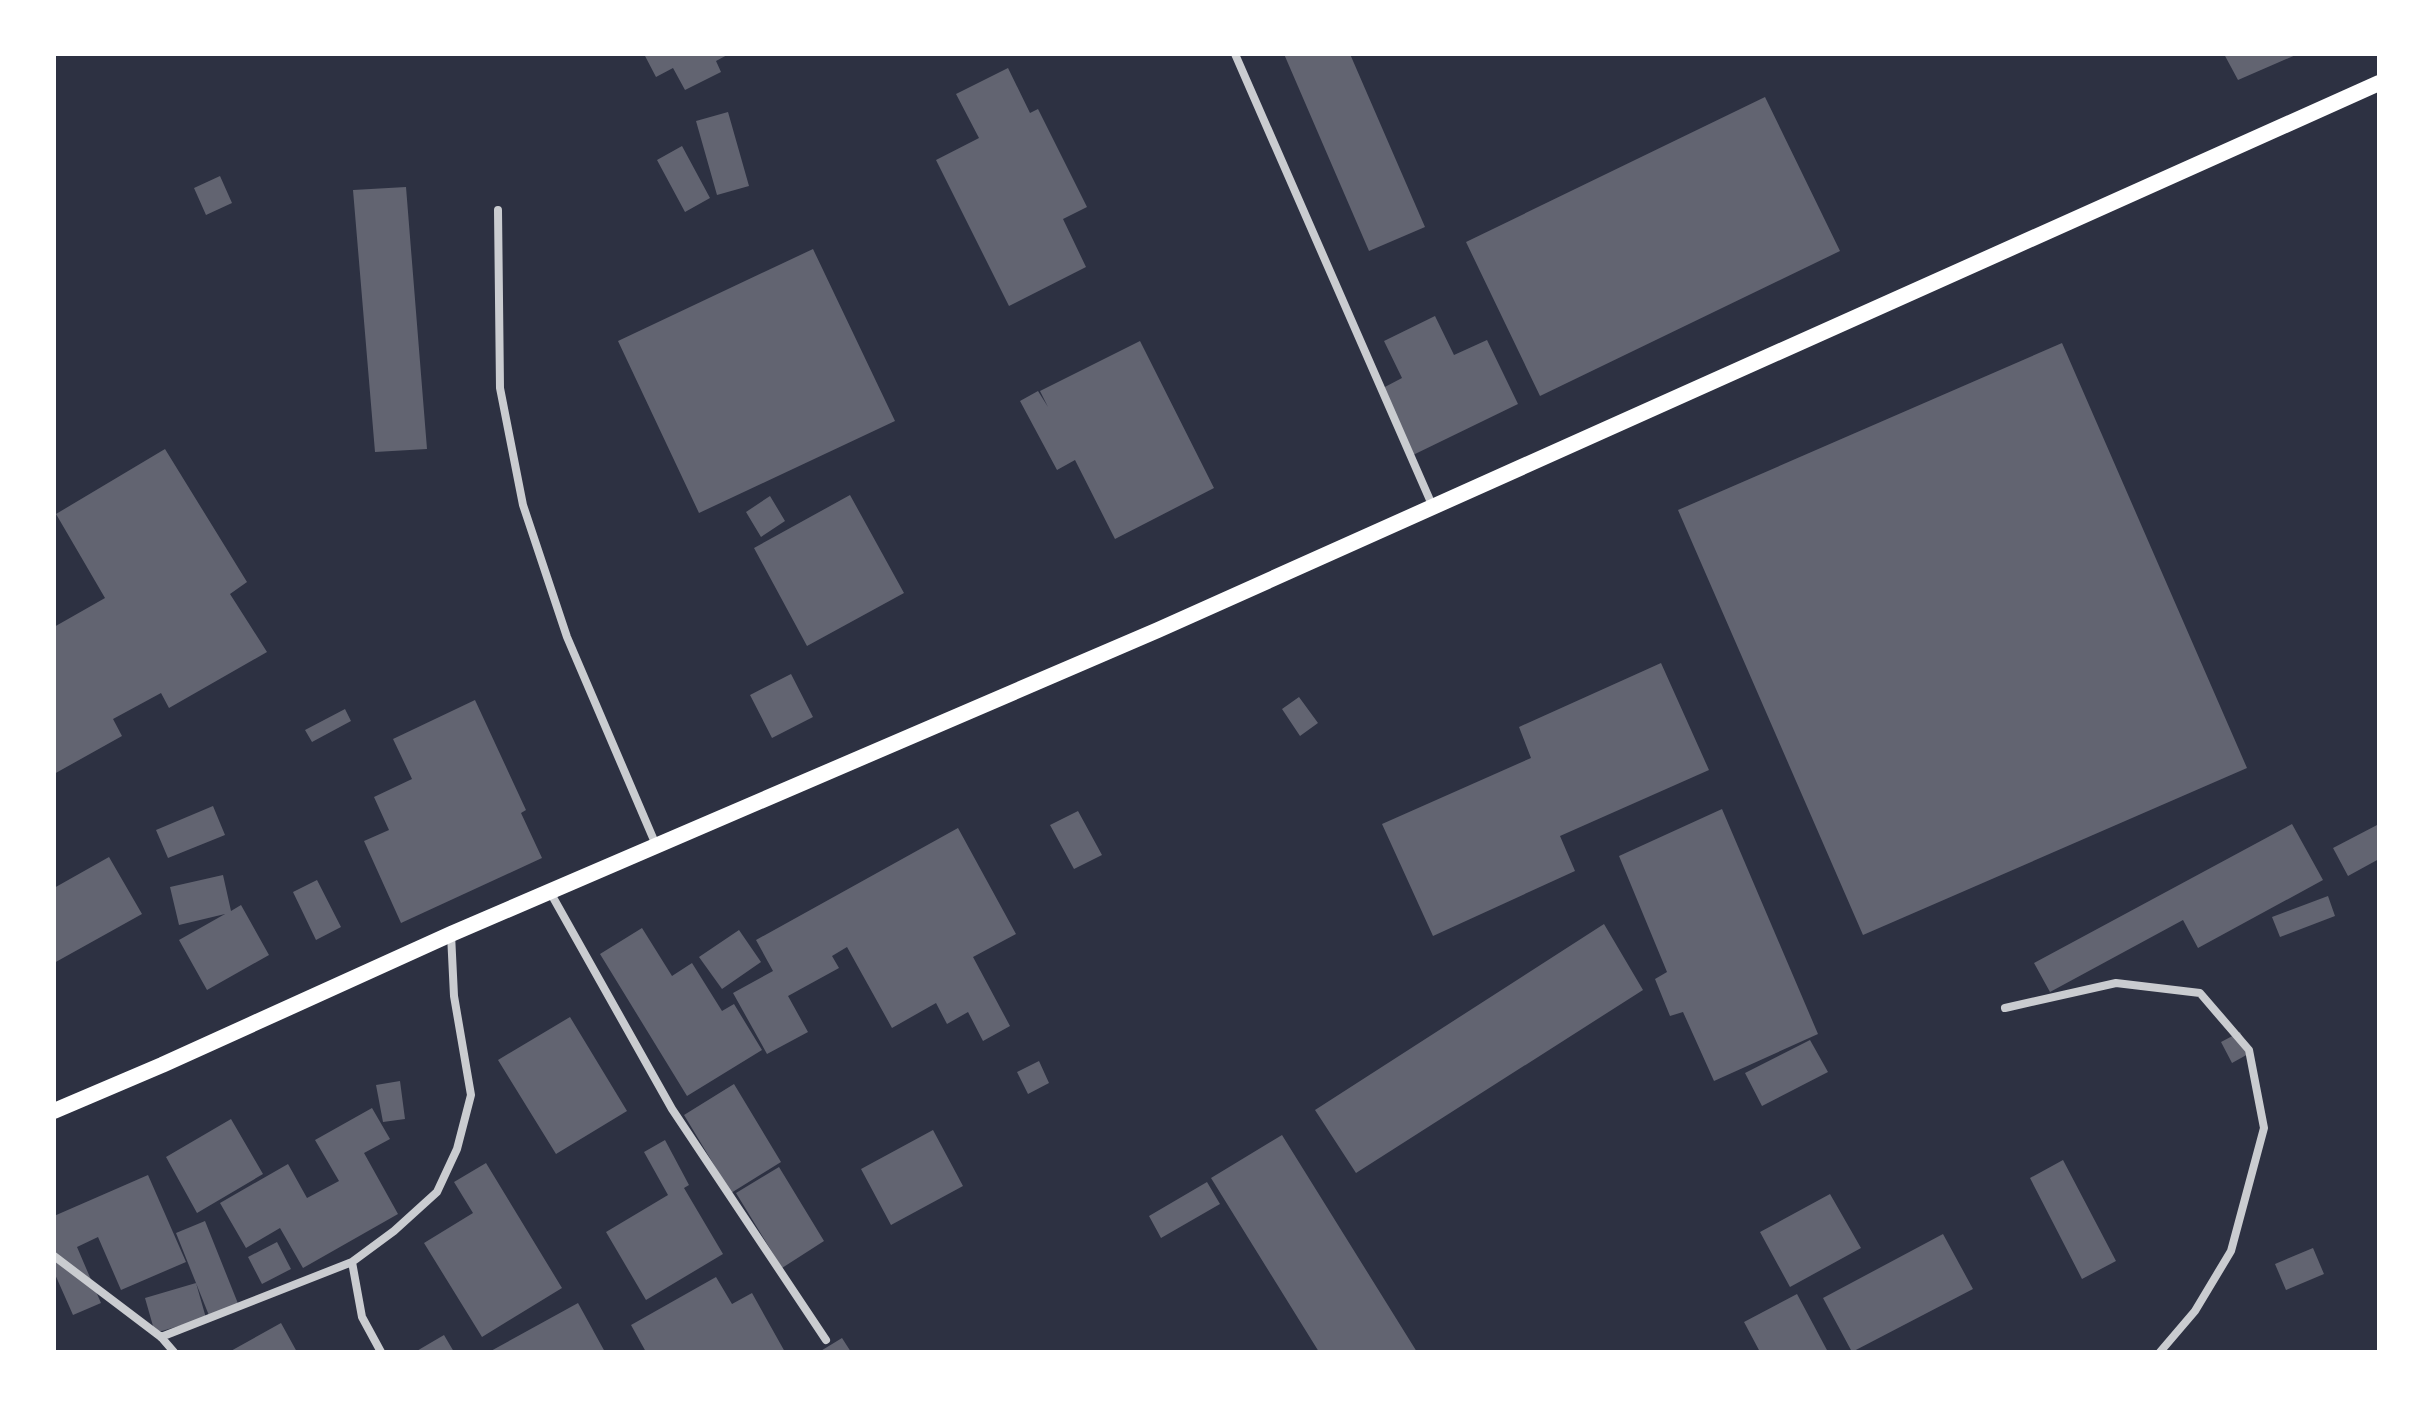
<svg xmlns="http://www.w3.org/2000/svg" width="2433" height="1406" viewBox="0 0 2433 1406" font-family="Manrope,sans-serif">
	<rect width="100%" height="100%" fill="#2d3142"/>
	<!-- building -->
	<path fill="#626471" d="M644,54H729L716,61L721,72L685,90L673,68L656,77Z
		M1284,54H1350L1425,227L1369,251Z
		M2224,54H2298L2238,80Z
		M1008,68L1030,113L1038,109L1087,207L1063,219L1086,267L1009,306L936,160L979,138L956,94Z
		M1765,97L1840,251L1540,396L1466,242Z
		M728,112L749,186L717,195L696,121Z
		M682,146L710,198L685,212L657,160Z
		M220,176L232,203L206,215L194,188Z
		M406,187L427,449L375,452L353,190Z
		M813,249L895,421L699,513L618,341Z
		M1435,316L1454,355L1487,340L1518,404L1413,455L1381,389L1402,378L1384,341Z
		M1140,341L1214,488L1115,539L1075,460L1057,470L1020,401L1038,391L1048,407L1040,391Z
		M2062,343L2247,768L1863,935L1678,510Z
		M165,449L247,582L230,594L267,652L169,708L161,693L113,719L122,736L54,774V627L105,598L56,514Z
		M850,495L904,593L807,646L754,548Z
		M770,496L785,521L761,537L746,512Z
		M1661,663L1709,770L1560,836L1575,871L1433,936L1382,824L1531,758L1519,727Z
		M791,674L813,717L772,738L750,695Z
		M1299,697L1318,723L1300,736L1282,709Z
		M475,700L526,810L521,813L542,858L401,923L364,841L389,830L374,797L412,779L393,739Z
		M345,709L351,721L312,742L305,730Z
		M213,806L225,835L168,858L156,830Z
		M1722,809L1818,1034L1714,1081L1683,1012L1670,1016L1655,979L1667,972L1619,856Z
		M1078,811L1102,855L1074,869L1050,825Z
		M2292,824L2323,880L2198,948L2183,920L2050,992L2034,963Z
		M2379,824V859L2348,876L2333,848Z
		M958,828L1016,934L973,957L1010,1026L983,1041L968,1012L947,1024L936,1003L892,1028L847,947L832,956L839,968L788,996L808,1032L767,1054L733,993L773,971L756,940Z
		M109,857L142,914L54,963V888Z
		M223,875L231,911L241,905L269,955L207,990L179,940L225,914L179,925L170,887Z
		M317,880L341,927L316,940L293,892Z
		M2328,896L2335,916L2280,937L2272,917Z
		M1604,924L1643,990L1356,1173L1315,1110Z
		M642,928L672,976L692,963L722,1011L734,1004L762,1050L687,1096L600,954Z
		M739,930L761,962L722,989L699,957Z
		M570,1017L627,1111L556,1154L498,1060Z
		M2240,1032L2250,1053L2232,1063L2221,1042Z
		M1810,1040L1828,1072L1762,1106L1745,1073Z
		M1039,1061L1049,1083L1028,1094L1017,1072Z
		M400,1081L405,1119L383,1122L376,1085Z
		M734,1084L781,1162L731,1193L684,1115Z
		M372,1108L390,1139L364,1153L398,1214L303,1268L280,1228L246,1248L220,1203L288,1164L307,1198L339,1181L315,1140Z
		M231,1119L263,1174L197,1213L166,1157Z
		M933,1130L963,1186L891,1225L861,1169Z
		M1282,1135L1417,1352H1319L1211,1178Z
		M665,1140L689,1185L684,1188L723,1254L646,1300L606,1232L668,1195L644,1152Z
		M2063,1160L2116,1261L2082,1279L2030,1178Z
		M486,1163L562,1288L482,1337L424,1243L473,1213L454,1182Z
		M779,1167L824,1241L782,1268L736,1193Z
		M148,1175L186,1262L121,1290L98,1237L77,1247L101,1303L73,1315L54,1272V1216Z
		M1207,1182L1220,1204L1161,1238L1149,1216Z
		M1830,1194L1861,1248L1790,1287L1760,1232Z
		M205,1221L239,1306L210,1318L176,1233Z
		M1943,1234L1973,1289L1852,1352L1823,1298Z
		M277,1242L291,1269L262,1284L248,1257Z
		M2313,1248L2324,1274L2286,1290L2275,1264Z
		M716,1277L732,1304L752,1293L785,1352H646L631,1325Z
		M196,1283L206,1318L155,1333L145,1298Z
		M1797,1294L1828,1352H1760L1744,1322Z
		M578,1303L605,1352H489Z
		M281,1323L297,1352H229Z
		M444,1335L454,1352H415Z
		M842,1338L851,1352H819Z"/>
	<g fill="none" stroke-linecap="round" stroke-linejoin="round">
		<!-- minor -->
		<path stroke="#caccd0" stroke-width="8" d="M1235,54L1433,507
			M498,210L500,388L523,505L567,637L656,845
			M550,892L672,1109L826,1340
			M2005,1008L2116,983L2200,993L2249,1050L2264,1128L2231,1251L2195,1311L2160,1352
			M54,1256L161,1337L174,1352
			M352,1262L362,1317L381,1352
			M161,1337L352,1262L394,1231L437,1192L457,1149L471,1095L454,996L451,934"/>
		<!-- secondary -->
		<path stroke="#fff" stroke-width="16" d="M54,1111L162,1065L451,934L1158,630L2379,83"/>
	</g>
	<!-- border -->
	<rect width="2433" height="1406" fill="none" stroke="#ffffff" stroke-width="112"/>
</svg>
